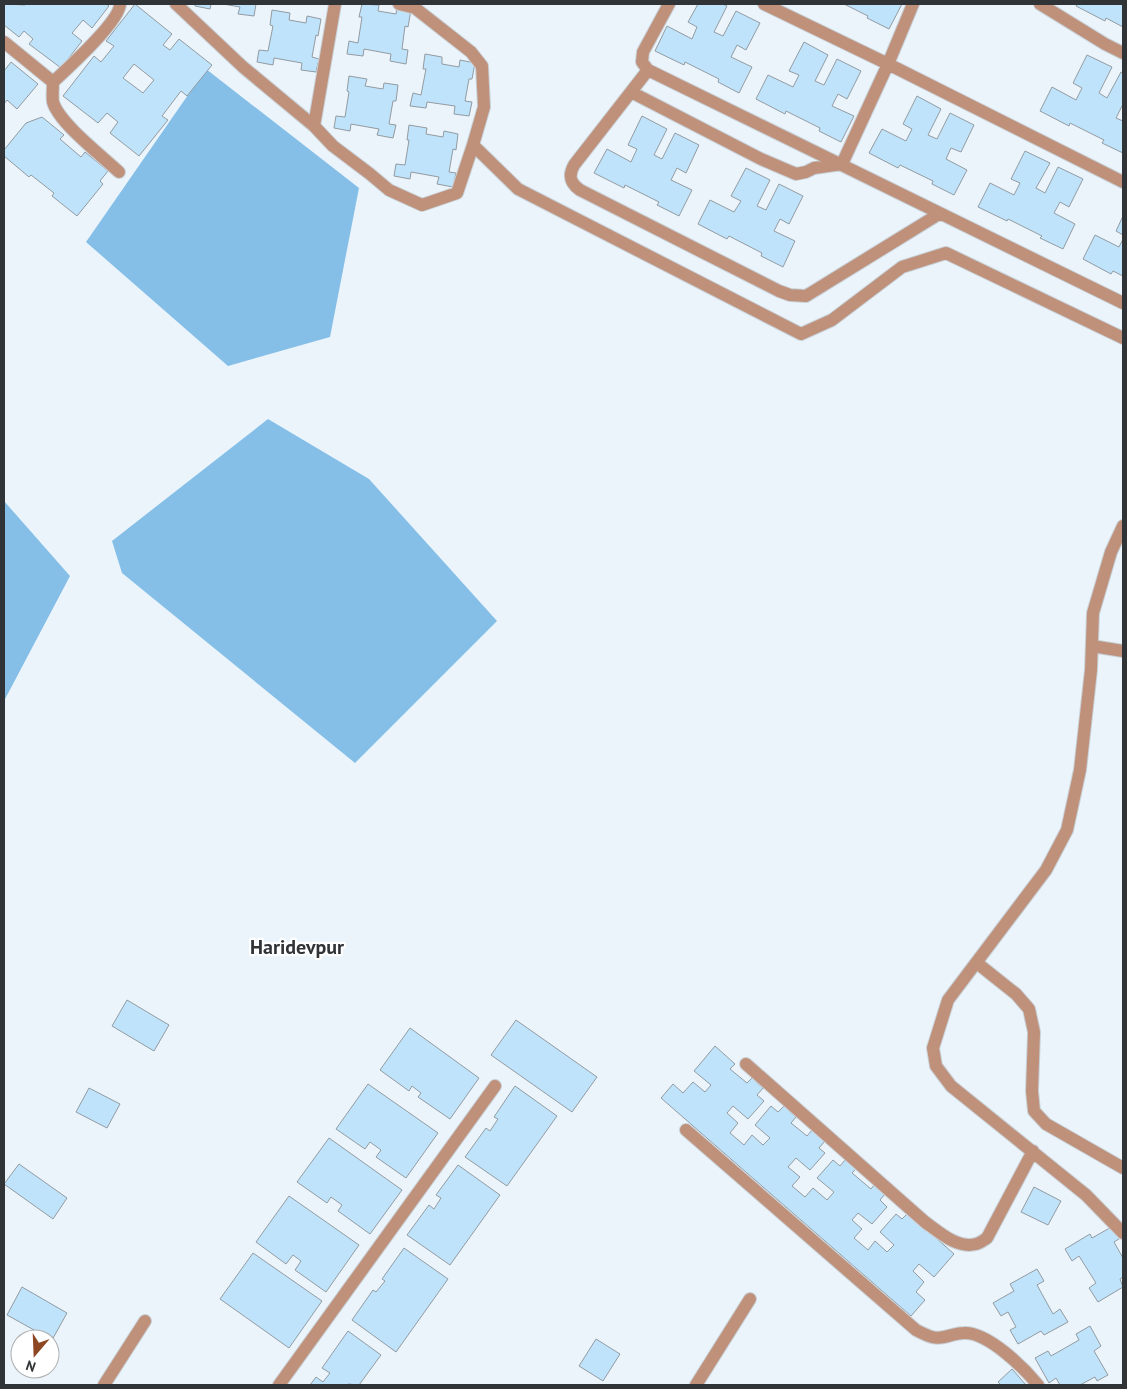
<svg xmlns="http://www.w3.org/2000/svg" width="1127" height="1389" viewBox="0 0 1127 1389" font-family="'PT Sans',sans-serif">
	<rect width="100%" height="100%" fill="#ebf4fb"/>
	<!-- water -->
	<path fill="#85bfe8" d="M206,69L359,188L330,337L228,366L86,242Z
		M268,419L369,479L497,621L355,763L122,573L112,541Z
		M4,501L70,576L4,701Z"/>
	<!-- building -->
	<path fill="#c0e3fc" stroke="#929ba1" fill-rule="evenodd" d="M4,4L25,5L26,4H106L109,6L92,28L83,20L72,33L82,41L61,68L29,44L33,39L24,31L19,37L4,25Z
		M135,4L172,34L163,45L170,50L179,39L212,65L187,96L181,91L162,116L168,120L139,156L110,133L118,122L107,113L98,123L63,96L94,56L101,62L114,46L106,41ZM134,64L154,80L143,93L123,78Z
		M195,4H211L210,9L195,6Z
		M223,4H256L254,16L238,14L240,7Z
		M362,4L379,5L378,11L396,14L397,8L411,10L408,27L405,26L402,49L408,50L406,64L390,61L391,54L364,49L363,56L347,54L349,41L358,43L362,17H359Z
		M698,4H723L727,6L714,32L723,36L736,11L760,23L746,50L737,45L731,57L752,67L739,93L718,82L719,79L685,62L684,65L655,51L667,26L692,39L697,27L688,22Z
		M844,4H902L889,29L867,18L868,16Z
		M1077,4H1123V27L1106,18L1105,21L1076,6Z
		M272,10L290,13L289,20L306,23L307,16L321,19L318,36L316,35L312,57L319,59L316,72L301,70L302,63L274,58L273,65L257,62L259,50L268,51L273,26L270,25Z
		M804,42L828,55L815,81L824,85L837,59L861,71L847,99L838,94L832,106L854,116L841,142L819,131L820,128L786,111L785,114L756,99L768,75L793,87L799,75L789,71Z
		M425,54L442,57V64L459,67L460,60L475,63L472,79H469L465,101L472,102L469,116L454,114L455,106L427,102L426,108L410,106L413,93L421,95L426,69H423Z
		M1087,55L1112,67L1099,93L1107,98L1121,72L1123,73V107L1122,106L1116,118L1123,121V153L1102,143L1104,140L1070,123L1069,126L1040,111L1052,87L1076,100L1082,88L1073,83Z
		M11,62L38,84L17,109L7,100L4,104V71Z
		M349,76L367,79L365,86L383,89L384,83L398,85L396,101H393L389,124L396,125L393,138L377,135L379,129L351,124L350,131L334,128L336,116L345,117L349,92L347,91Z
		M917,96L941,109L928,135L937,139L950,113L974,125L961,152L951,148L946,159L967,170L954,195L932,184L933,181L900,165L898,168L869,153L882,129L906,141L912,129L903,124Z
		M642,116L667,129L654,155L662,159L675,133L699,145L686,173L677,168L671,180L692,190L679,216L657,205L659,202L625,185L624,188L594,173L607,149L631,162L637,149L628,145Z
		M42,117L64,135L60,139L81,157L85,152L108,171L100,181L103,184L77,216L52,196L54,193L31,175L29,177L4,156V150L26,123Z
		M409,125L427,128L426,134L443,137L444,131L458,134L456,150L453,149L449,172L456,173L453,187L437,184L439,177L411,172L410,179L394,176L396,164L405,165L409,140H407Z
		M1025,151L1050,163L1036,188L1045,193L1058,167L1083,179L1069,207L1060,202L1054,213L1075,224L1063,249L1040,238L1042,236L1008,219L1007,221L978,207L990,183L1014,195L1020,183L1011,179Z
		M746,168L770,180L757,206L766,210L779,184L803,196L789,224L780,219L774,231L795,241L783,267L761,256L762,253L729,236L727,239L698,224L710,200L734,212L741,201L731,196Z
		M1123,216V235L1116,231Z
		M1095,235L1119,247L1123,239V276L1113,271L1111,274L1083,259Z
		M127,1000L169,1025L154,1051L112,1026Z
		M516,1020L597,1077L572,1112L491,1055Z
		M410,1028L479,1078L450,1119L418,1097L421,1093L412,1086L409,1091L380,1070Z
		M715,1046L735,1064L730,1069L747,1083L752,1078L763,1088L757,1095L764,1101L748,1119L733,1106L727,1113L738,1123L730,1133L744,1145L752,1135L763,1145L770,1138L755,1125L771,1106L778,1112L784,1106L796,1117L791,1123L807,1136L812,1130L825,1141L819,1148L825,1153L810,1170L796,1158L788,1167L800,1177L792,1186L805,1197L813,1188L827,1200L834,1192L817,1178L833,1160L840,1166L846,1159L856,1169L852,1173L871,1189L874,1185L885,1194L880,1200L887,1207L872,1224L858,1213L852,1220L862,1229L854,1238L868,1250L875,1241L887,1252L894,1245L880,1232L896,1214L902,1219L908,1213L954,1254L934,1277L919,1264L913,1271L924,1282L916,1292L925,1300L911,1316L661,1098L673,1084L683,1093L693,1082L705,1092L711,1085L694,1071Z
		M368,1084L438,1133L406,1178L376,1157L381,1150L370,1142L365,1149L336,1129Z
		M515,1086L557,1116L507,1186L465,1157L486,1128L490,1131L498,1119L494,1117Z
		M89,1088L120,1104L107,1128L76,1112Z
		M329,1138L402,1190L370,1234L338,1211L342,1205L331,1197L327,1203L297,1182Z
		M19,1164L67,1198L53,1219L4,1184Z
		M458,1165L500,1195L450,1265L407,1235L429,1205L434,1209L441,1198L436,1195Z
		M1034,1187L1061,1201L1048,1225L1021,1212Z
		M289,1196L359,1245L326,1292L295,1270L301,1261L293,1255L286,1264L256,1242Z
		M1115,1225L1122,1237L1114,1242L1123,1258V1277L1120,1279L1123,1287L1098,1302L1089,1288L1096,1283L1079,1256L1072,1261L1065,1249L1090,1234L1092,1238Z
		M404,1248L448,1279L396,1352L352,1320L373,1290L376,1292L385,1281L382,1279Z
		M253,1253L322,1301L289,1348L220,1299Z
		M1037,1269L1044,1281L1037,1285L1053,1314L1060,1309L1068,1322L1044,1335L1041,1331L1018,1344L1010,1330L1016,1327L1008,1312L1001,1316L993,1303L1014,1291L1010,1284Z
		M22,1287L67,1313L52,1340L7,1315Z
		M1090,1326L1101,1346L1094,1351L1108,1375L1097,1381L1095,1377L1080,1385H1060L1056,1378L1049,1383L1035,1358L1048,1351L1051,1356L1079,1340L1076,1334Z
		M348,1331L381,1355L359,1385L348,1384L347,1385H310L316,1377L323,1382L330,1373L322,1368Z
		M596,1339L620,1354L603,1381L579,1366Z
		M1012,1369L1026,1385H1001L998,1382Z"/>
	<g fill="none" stroke-linecap="round" stroke-linejoin="round">
		<!-- service casing -->
		<g stroke="#c9d1d8" stroke-width="14">
			<path id="service" d="M1092,646L1123,651
				M977,963L1016,994L1029,1009L1034,1032L1032,1091L1034,1111L1046,1124L1123,1168"/>
		</g>
		<!-- minor casing -->
		<g stroke="#c9d1d8" stroke-width="14">
			<path id="minor" d="M176,4L243,67L314,126L333,146L370,174L389,190L422,205L457,193L473,145L518,189L801,334L832,320L902,267L946,253L1123,338
				M399,4L415,8L471,52L482,66L484,107L473,145
				M669,4L643,52L642,62L648,70L1123,303
				M764,4L888,64L1123,182
				M1040,4L1105,44L1123,53
				M4,42L53,82C53,89 52,96 53,102C59,123 102,156 119,172
				M648,70L574,165C568,176 570,183 580,190L779,291L790,295L806,296L939,214
				M53,82C67,69 120,21 120,4
				M631,92L761,159L796,174L806,172L814,168L842,164L888,64L913,4
				M314,126L335,4
				M1123,526L1111,552L1093,613L1091,670L1080,770L1067,830L1046,870L948,1000L933,1048L936,1066L951,1086L1086,1195L1123,1233
				M746,1064L925,1222C939,1232 957,1249 976,1244C980,1243 984,1240 987,1238L1033,1151
				M686,1130L916,1330C931,1338 936,1340 952,1335C956,1334 960,1333 964,1333C988,1332 1024,1368 1038,1385
				M104,1385L145,1321
				M279,1385L495,1086
				M696,1385L750,1299"/>
		</g>
		<!-- service -->
		<use href="#service" stroke="#bf917b" stroke-width="12"/>
		<!-- minor -->
		<use href="#minor" stroke="#bf917b" stroke-width="12"/>
	</g>
	<g text-anchor="middle" stroke-width="4.5" stroke-linejoin="round" paint-order="stroke">
		<!-- district labels -->
		<g font-size="20" font-weight="bold" fill="#303436" stroke="#fff">
			<text x="297" y="954">Haridevpur</text>
		</g>
	</g>
	<!-- border -->
	<rect width="1127" height="1389" fill="none" stroke="#303436" stroke-width="10"/>
	<!-- north arrow -->
	<g transform="translate(35 1354) rotate(199)"><circle r="24" fill="#ffffff" stroke="#acaeaf"/>
	<path d="M0-4L9 19L0 12L-9 19Z" fill="#8e4723"/>
	<text y="-8" font-size="14" font-weight="bold" text-anchor="middle" fill="#303436">N</text>
	</g>
</svg>
